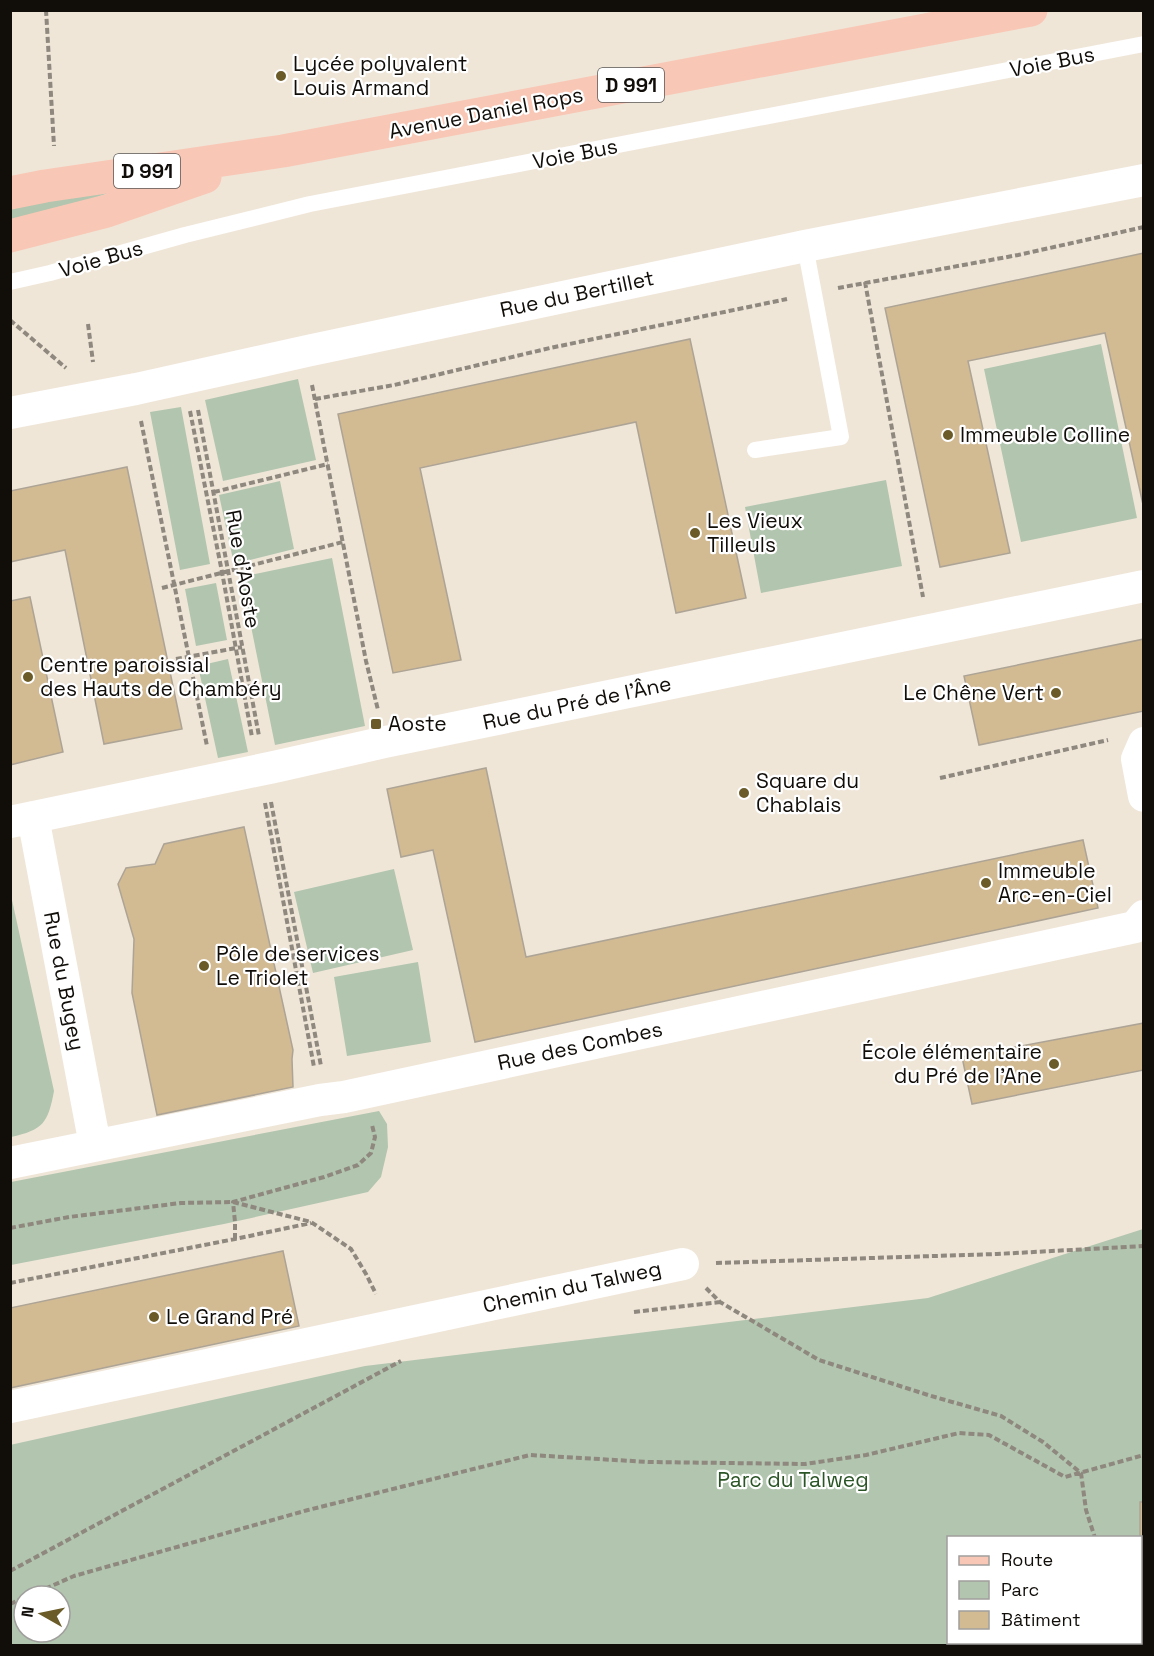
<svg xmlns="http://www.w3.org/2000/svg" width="1154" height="1656" viewBox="0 0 1154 1656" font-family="'Space Grotesk',sans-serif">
	<rect width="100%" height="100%" fill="#efe6d8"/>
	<!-- green -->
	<path fill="#b2c5af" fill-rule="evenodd" d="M142,181L11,228V205Z
		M1101,344L1137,518L1021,542L984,369Z
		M298,379L316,460L223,481L205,400Z
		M181,407L210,564L180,570L150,412Z
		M886,480L902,566L761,593L745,507Z
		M280,481L294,549L234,564L219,495Z
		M332,558L365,726L275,745L241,577Z
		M216,583L227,640L196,646L185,589Z
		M228,659L248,752L218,758L198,666Z
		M394,869L413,950L313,973L294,892Z
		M10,891L54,1091C48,1123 43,1130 11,1137Z
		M418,962L431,1042L347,1056L334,977Z
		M379,1111L387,1124L388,1147L381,1177L368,1192L224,1224L11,1265V1182Z
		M1143,1229V1645H11L10,1445L365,1366L928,1298ZM948,1538H1140V1642H948ZM24,1596H60V1632H24Z"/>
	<!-- building -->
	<path fill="#d2ba93" stroke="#ada496" stroke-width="1.5" d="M1144,253V509L1105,333L968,361L1010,553L940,567L885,308Z
		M690,339L746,598L676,613L636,422L420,468L461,660L393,673L338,414Z
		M127,467L182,729L104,744L65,550L10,562V491Z
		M30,597L63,752L10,765V601Z
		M1144,639V711L979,745L964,676Z
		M486,768L526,957L1083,840L1098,908L475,1042L433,850L401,857L387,789Z
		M244,827L293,1050L292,1059L293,1087L157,1115L132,993L134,939L118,884L126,868L155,864L164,844Z
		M1144,1023V1070L972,1104L962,1057Z
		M283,1251L299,1326L10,1388V1308Z
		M1140,1502H1144V1536H1140Z"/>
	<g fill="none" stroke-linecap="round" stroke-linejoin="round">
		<!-- path -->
		<path stroke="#8e887e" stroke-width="4" stroke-dasharray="6 3" stroke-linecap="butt" d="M46,10L54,146
			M865,282L923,597
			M838,288L1018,255L1144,227
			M10,320L66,368
			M88,324L93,362
			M312,385L366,661L378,710
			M315,399L394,385L550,348L787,299
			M198,410L259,736
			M190,411L222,572L252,737
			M141,421L207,746
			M214,492L328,464
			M162,588L343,542
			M176,659L242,647
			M940,778L1108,740
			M271,802L321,1066
			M265,803L314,1067
			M10,1228L69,1217L181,1203L233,1202L311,1222L351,1249L366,1274L376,1294
			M235,1239V1222L233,1202L324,1177L358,1165L371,1153L375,1137L372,1125
			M716,1263L997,1254L1144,1246
			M10,1283L235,1239L311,1223
			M706,1288L720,1302L819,1360L928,1395L1001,1416L1043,1442L1081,1473L1086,1510L1095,1538
			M634,1312L720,1302
			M10,1571L401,1361
			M1140,1578L1144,1579
			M29,1596L74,1576L308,1510L530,1455L649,1462L805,1464L866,1455L959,1433L989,1435L1065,1477L1144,1455
			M10,1604L24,1598"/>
		<!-- service -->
		<path stroke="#fff" stroke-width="16" d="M10,282L50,273L185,235L310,204L1144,44
			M755,450L841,437L805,246"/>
		<!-- minor -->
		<path stroke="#fff" stroke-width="32" d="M10,413L136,389L307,351L805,246L1144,180
			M1144,743L1137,759L1144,796
			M33,817L95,1145
			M10,822L274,767L385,742L1144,586
			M10,1163L320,1100L344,1097L1135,927L1144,916
			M10,1407L683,1264"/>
		<!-- primary -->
		<path stroke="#f9c7b5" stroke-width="33" d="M10,193L45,186L283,151L1031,10
			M10,236L107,211L205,177"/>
	</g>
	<!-- markers -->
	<g fill="#6a5b28" stroke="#fff" stroke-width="2">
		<circle cx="281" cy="76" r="6"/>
		<circle cx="948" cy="435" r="6"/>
		<circle cx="695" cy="533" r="6"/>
		<circle cx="28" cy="677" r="6"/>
		<circle cx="1056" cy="693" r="6"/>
		<rect x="370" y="718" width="12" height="12" rx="3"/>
		<circle cx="744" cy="793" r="6"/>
		<circle cx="986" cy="883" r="6"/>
		<circle cx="204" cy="966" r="6"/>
		<circle cx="1054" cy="1064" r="6"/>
		<circle cx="154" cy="1317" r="6"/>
	</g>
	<g text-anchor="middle" stroke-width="4.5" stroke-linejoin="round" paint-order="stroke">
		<!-- shield labels -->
		<g fill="#fff" stroke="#585654" stroke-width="1.5">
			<rect x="598" y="68" width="66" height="34" rx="4.5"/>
			<rect x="114" y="154" width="66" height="34" rx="4.5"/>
		</g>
		<g font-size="20" font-weight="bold" fill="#110e0a">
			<text x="631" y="92">D 991</text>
			<text x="147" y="178">D 991</text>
		</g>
		<!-- street labels -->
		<g font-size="21" fill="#110e0a" stroke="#fff">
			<text transform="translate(1052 62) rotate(-11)" y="7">Voie Bus</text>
			<text transform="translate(486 113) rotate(-11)" y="7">Avenue Daniel Rops</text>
			<text transform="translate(575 154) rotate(-11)" y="7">Voie Bus</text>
			<text transform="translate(101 259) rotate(-16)" y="7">Voie Bus</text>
			<text transform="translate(577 294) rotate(-12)" y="7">Rue du Bertillet</text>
			<text transform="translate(243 569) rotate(80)" y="7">Rue d'Aoste</text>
			<text transform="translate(577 703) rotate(-12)" y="7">Rue du Pré de l'Âne</text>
			<text transform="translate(64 981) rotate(79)" y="7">Rue du Bugey</text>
			<text transform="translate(580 1046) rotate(-12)" y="7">Rue des Combes</text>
			<text transform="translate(572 1287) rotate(-12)" y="7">Chemin du Talweg</text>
		</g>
		<!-- poi labels -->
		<g font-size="21" fill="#110e0a" stroke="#fff" text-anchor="start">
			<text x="293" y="71">Lycée polyvalent<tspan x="293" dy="24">Louis Armand</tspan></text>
			<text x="960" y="442">Immeuble Colline</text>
			<text x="707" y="528">Les Vieux<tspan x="707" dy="24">Tilleuls</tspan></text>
			<text x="40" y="672">Centre paroissial<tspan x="40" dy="24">des Hauts de Chambéry</tspan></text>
			<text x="1044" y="700" text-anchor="end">Le Chêne Vert</text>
			<text x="388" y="731">Aoste</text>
			<text x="756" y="788">Square du<tspan x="756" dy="24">Chablais</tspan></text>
			<text x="998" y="878">Immeuble<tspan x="998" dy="24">Arc-en-Ciel</tspan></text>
			<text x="216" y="961">Pôle de services<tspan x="216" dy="24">Le Triolet</tspan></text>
			<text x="1042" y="1059" text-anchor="end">École élémentaire<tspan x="1042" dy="24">du Pré de l'Ane</tspan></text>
			<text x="166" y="1324">Le Grand Pré</text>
		</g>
		<!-- park labels -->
		<g font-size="21" fill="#2b5526" stroke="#fff">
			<text x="793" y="1487">Parc du Talweg</text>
		</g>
	</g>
	<!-- border -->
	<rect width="1154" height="1656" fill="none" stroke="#110e0a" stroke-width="24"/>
	<!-- legend -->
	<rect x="947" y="1536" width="195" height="108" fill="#ffffff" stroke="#a09f9d" stroke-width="1.5"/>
	<rect x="959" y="1556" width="30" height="9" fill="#f9c7b5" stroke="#a09f9d" stroke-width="1.5"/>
	<text x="1001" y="1566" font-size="18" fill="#110e0a">Route</text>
	<rect x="959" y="1581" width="30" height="18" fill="#b2c5af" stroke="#a09f9d" stroke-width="1.5"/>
	<text x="1001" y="1596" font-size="18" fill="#110e0a">Parc</text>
	<rect x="959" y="1611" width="30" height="18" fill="#d2ba93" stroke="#a09f9d" stroke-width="1.5"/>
	<text x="1001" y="1626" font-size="18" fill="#110e0a">Bâtiment</text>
	<!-- north arrow -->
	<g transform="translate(42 1614) rotate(279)"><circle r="28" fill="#ffffff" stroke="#a09f9d" stroke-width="1.5"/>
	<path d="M0-4.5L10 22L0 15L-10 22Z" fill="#6a5b28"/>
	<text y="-9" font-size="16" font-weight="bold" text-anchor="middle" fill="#110e0a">N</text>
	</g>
</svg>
